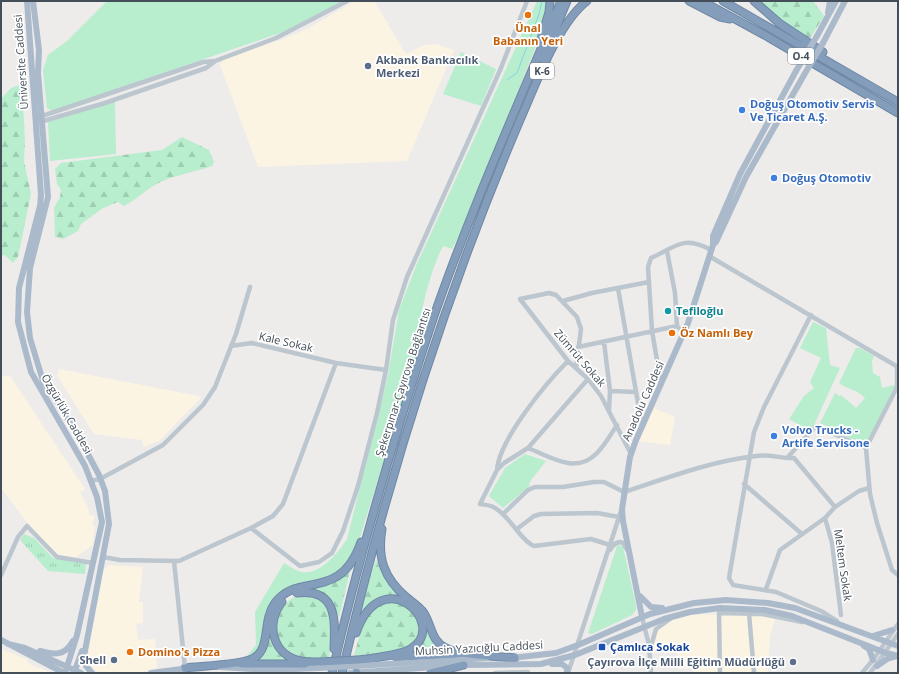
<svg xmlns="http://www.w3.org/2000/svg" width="899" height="674" viewBox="0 0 899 674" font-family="'Open Sans',sans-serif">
	<defs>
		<pattern id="forest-firs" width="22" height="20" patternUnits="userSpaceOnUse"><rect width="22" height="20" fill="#b8edce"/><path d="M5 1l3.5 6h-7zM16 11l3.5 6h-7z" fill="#9fcdb3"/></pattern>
		<pattern id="park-tufts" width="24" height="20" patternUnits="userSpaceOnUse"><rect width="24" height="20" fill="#b8edce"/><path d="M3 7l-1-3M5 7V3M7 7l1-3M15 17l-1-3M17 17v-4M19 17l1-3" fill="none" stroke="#9fcdb3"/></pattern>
	</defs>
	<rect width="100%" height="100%" fill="#eeebeb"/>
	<!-- commercial -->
	<path fill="#fbf4e3" d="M355,1H374L406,54L424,45L436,44L454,50L407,161L258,167L220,65L224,59L283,39L307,29Z
		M59,369L199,396L201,398L159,441L144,447L142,440L94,434L57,376Z
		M1,376H10L85,489L80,492L89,510V515L95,516L92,525L95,526L93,545L75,558L57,554L33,530L1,488Z
		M654,408L675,417L670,445L639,441Z
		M109,565L143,567L139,602H143V623L136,624L138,640L155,639L157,669L136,673H99L88,663V654L104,569Z
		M748,614L775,619L770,636L768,673H693V668L678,669L677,652H651L656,631L675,615Z
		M1,649L27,659L29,664L53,673H1Z"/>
	<!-- grass -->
	<path fill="#b8edce" d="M107,1H343L283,32L52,111L47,108L43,70L48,55L67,41Z
		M537,1H547C546,27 532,55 523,79C504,129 483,177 464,227L452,249L444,246C436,254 422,304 421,318C420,327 421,337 419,346L358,544C344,576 328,578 296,587C289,589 282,590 277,595C253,616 275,648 244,658V656H247L256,645L255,612L284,563C289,566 296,571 302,572C320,575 338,553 347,539L388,375L399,310L416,266Z
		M461,52L496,69L481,106L443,94Z
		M115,101L116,154L50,161L48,122Z
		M813,322L826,328L830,365L840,368L814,425L809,430L789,419L804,396L814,388L810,382L821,358L800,348Z
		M856,348H860L874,356L872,361L873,373L880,377L882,388L894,385L895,386L867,442L861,444L820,423L835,393L840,396L841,395L856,408L865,398C855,388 848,390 839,383Z
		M525,454L546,461L529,483L530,486L503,508L489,496L505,468Z
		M619,545L623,547L636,605V610L632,615L592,634L588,633L617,546Z"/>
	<!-- forest -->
	<path fill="url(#forest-firs)" d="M759,1H813L824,16L809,40L789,28Z
		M22,84L25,141L24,161L31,194L18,257L13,263L5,255L1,256V99L11,88Z
		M182,137L209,150L214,162L212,166C192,173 167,176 150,188C141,194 134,201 124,206L118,202L103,208L81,224L78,231L63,239L55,237L54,208L60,197L61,190L57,184L55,169L61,163L162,150Z
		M376,559L385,579L403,598L378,600L362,612L360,610Z
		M350,571L339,618L335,608L324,595L313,589L334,582Z
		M297,596C302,596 309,595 313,596C338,604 332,639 329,658C318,659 306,660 295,656C266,646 271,606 297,596Z
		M388,602C391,602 396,602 400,603C420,609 427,638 406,649C395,655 367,655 354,655L363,624L375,607Z
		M426,627L435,644L447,652L406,654Z
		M270,631L275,647L295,662L254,661Z"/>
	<!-- park -->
	<path fill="url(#park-tufts)" d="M24,534L34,538L53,558L86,563L85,574L48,571L20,540Z"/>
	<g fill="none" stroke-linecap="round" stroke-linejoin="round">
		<!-- stream -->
		<path stroke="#86d3ea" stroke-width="1" d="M507,80L517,73L539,14L542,1"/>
		<!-- highway casing -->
		<g stroke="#6e88a6" stroke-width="9">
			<path id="highway" d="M689,1L720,17L730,19
				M702,1L768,37L898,113
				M723,1L898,102
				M754,1L779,23L823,52
				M541,39L549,12L550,1
				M543,59L567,1
				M382,529C377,558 384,578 406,597C412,602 419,606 424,613C432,626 431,641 446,648C461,656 497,656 515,658
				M297,593C338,588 335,621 334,649
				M282,602C265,623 272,655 301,661C307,662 313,662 320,662
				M356,633C381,560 449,623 412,648C402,655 385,656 373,658
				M396,657L456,654
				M357,660L378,658
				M242,664H305
				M185,668C201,666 243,665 254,658C271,648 262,621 275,603C298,571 340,603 361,542
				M332,673C360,553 395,433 434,316C471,209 518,105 561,1
				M342,673C386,484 444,298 520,120C535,86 558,23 587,1
				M356,673H357
				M431,673L464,665"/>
		</g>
		<!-- minor -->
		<path stroke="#bcc6ce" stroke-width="4.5" d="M39,117L203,62L215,61L276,38L347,1
			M40,122L105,103L206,68L214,62
			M667,251L675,293L677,326
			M709,256L898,367
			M618,288L642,426
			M563,301L592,293L649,282
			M811,315L764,407L754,432L729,578L733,585L776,592L821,611L837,621
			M604,342L610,391L609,410
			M231,346L252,343L336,363L386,370
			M578,347L677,326L684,333
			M576,368L581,329L577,317L556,295L549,293L520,299L568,361L588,379L601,396L631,454
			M588,379L528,448L504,463L497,470L480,504C485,505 491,505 495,508C510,516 520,540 534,546L591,539L610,545
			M661,383L652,331L648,267L651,258C677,246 684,235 711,250
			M610,391L636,392
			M528,448C551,457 576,475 597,453C605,445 611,434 617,425
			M866,448L897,387V367
			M787,458H794L835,507
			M497,470C499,440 546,383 568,361
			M91,481L100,479L163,445L203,405L215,387L236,334L250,287
			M744,484L802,534
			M503,514L528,490L535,487H563L594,482H604L624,492C667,478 711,461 756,456C766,454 777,457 787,458L816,426L866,448L870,494L877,523L892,570L898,575
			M825,518L832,543L841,615
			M251,528L300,566L319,562L332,553L343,531L358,486L377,413L386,370L393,320L407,277L501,68L527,1
			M517,529L534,516L541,514L597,513L619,517
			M610,550C613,545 617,540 623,543L627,550
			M103,557L120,560L179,561L251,528L273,516L283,504L336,363
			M174,561L185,668
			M1,575L18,537L27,526L57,557L93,563
			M766,589L780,550L825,518L835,507L859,491L869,488
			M749,613L754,673
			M642,617L649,645L651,673
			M651,646L656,629L670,619
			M495,673L528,672
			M568,673L621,511
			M720,673L719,613L762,614L802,622
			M862,673L873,660L898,624
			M870,673L898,634"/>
		<!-- major -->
		<path stroke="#abbacb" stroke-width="6" d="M27,1L41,195L40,206L19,288L18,322L31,372L85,466L97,497L102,522L77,635L65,673
			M33,1L39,50L38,73L48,197L30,268L27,312L30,338L43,381L74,428L99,475L105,491L109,524L84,656L86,666L92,673
			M828,13L830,1
			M817,36L836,1
			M823,43L845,1
			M713,245V236L740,174L796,71
			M639,595L651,607L662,608
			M642,617L623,521L622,509L630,457L636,440L688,323L713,245L716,242L746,177L804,75
			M873,636L892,630
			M1,640L64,673
			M8,644L25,648L81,673
			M864,646L869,649L873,660
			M40,651C54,655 65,656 73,641
			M511,658L556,653L578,645L650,614L694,603L726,600L768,603L795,608L898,646
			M552,664H562L567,668V673
			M356,666L486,658
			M877,666L887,659L897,656
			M220,667L269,670L319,668
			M74,673L82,651
			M151,673L189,668
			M350,673L464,665L541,664L575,655L664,619L690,612L720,608L765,610L792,616L886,653L898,656"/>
		<!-- highway -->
		<use href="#highway" stroke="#839dbb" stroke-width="7"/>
		<!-- highway-bridge casing -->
		<g stroke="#6e88a6" stroke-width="9" stroke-linecap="butt">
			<path id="highway-bridge" d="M320,662L357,660"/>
		</g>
		<!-- major-bridge -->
		<path stroke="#abbacb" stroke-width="6" d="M796,71L817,36
			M804,75L823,43
			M319,668L356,666"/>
		<!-- highway-bridge -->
		<use href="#highway-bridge" stroke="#839dbb" stroke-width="7"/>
	</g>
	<!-- markers -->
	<g fill="#e8710a" stroke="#fff" stroke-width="1.5">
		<circle cx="528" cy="15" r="4"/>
		<circle cx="672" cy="333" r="4"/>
		<circle cx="130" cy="652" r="4"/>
	</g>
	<g fill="#5c6f8a" stroke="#fff" stroke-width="1.5">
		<circle cx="368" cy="66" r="4"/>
		<circle cx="114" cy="660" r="4"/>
		<circle cx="793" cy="662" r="4"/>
	</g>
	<g fill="#3f7fe0" stroke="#fff" stroke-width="1.5">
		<circle cx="742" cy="110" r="4"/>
		<circle cx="774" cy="178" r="4"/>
		<circle cx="774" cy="436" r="4"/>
	</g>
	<circle fill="#0f9aa8" stroke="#fff" stroke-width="1.5" cx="668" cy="311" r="4"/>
	<rect fill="#1a4fb4" stroke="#fff" stroke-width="1.5" x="598" y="643" width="8" height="8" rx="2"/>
	<g text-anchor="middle" stroke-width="3.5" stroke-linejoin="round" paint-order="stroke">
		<!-- shield labels -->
		<g fill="#fff" stroke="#7c838a" stroke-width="1">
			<rect x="788" y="48" width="26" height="16" rx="3"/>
			<rect x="530" y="63" width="24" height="16" rx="3"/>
		</g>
		<g font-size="10" font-weight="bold" fill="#444e58">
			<text x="801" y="60">O-4</text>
			<text x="542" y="75">K-6</text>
		</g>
		<!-- food labels -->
		<g font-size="11" font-weight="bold" fill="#c56008" stroke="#fff" text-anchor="start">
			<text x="528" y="32" text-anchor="middle">Ünal<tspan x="528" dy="13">Babanın Yeri</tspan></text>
			<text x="680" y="337">Öz Namlı Bey</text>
			<text x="138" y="656">Domino's Pizza</text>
		</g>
		<!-- service labels -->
		<g font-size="11" font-weight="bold" fill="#4e5e75" stroke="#fff" text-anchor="end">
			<text x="376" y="64" text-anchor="start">Akbank Bankacılık<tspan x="376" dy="13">Merkezi</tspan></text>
			<text x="106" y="664">Shell</text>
			<text x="785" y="666">Çayırova İlçe Milli Eğitim Müdürlüğü</text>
		</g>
		<!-- street labels -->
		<g font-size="11" fill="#444e58" stroke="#fff">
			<text transform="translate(21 62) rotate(-94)" y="4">Üniversite Caddesi</text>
			<text transform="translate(286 342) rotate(13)" y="4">Kale Sokak</text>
			<text transform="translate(580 358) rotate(49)" y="4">Zümrüt Sokak</text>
			<text transform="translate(403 382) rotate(-72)" y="4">Şekerpınar-Çayırova Bağlantısı</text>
			<text transform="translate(643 401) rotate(-66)" y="4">Anadolu Caddesi</text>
			<text transform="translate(67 414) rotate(60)" y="4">Özgürlük Caddesi</text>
			<text transform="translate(843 565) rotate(82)" y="4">Meltem Sokak</text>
			<text transform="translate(479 648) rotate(-3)" y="4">Muhsin Yazıcığlu Caddesi</text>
		</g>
		<!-- shop labels -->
		<g font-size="11" font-weight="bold" fill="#366cbe" stroke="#fff" text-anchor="start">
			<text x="750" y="108">Doğuş Otomotiv Servis<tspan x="750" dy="13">Ve Ticaret A.Ş.</tspan></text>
			<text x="782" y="182">Doğuş Otomotiv</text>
			<text x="782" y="434">Volvo Trucks -<tspan x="782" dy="13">Artife Servisone</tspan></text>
		</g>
		<!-- culture labels -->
		<g font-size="11" font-weight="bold" fill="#0d838f" stroke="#fff" text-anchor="start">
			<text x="676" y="315">Tefiloğlu</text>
		</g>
		<!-- transit labels -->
		<g font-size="11" font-weight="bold" fill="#164399" stroke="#fff" text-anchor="start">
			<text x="610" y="651">Çamlıca Sokak</text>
		</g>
	</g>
	<!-- border -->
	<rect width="899" height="674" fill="none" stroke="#444e58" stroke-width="4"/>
</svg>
